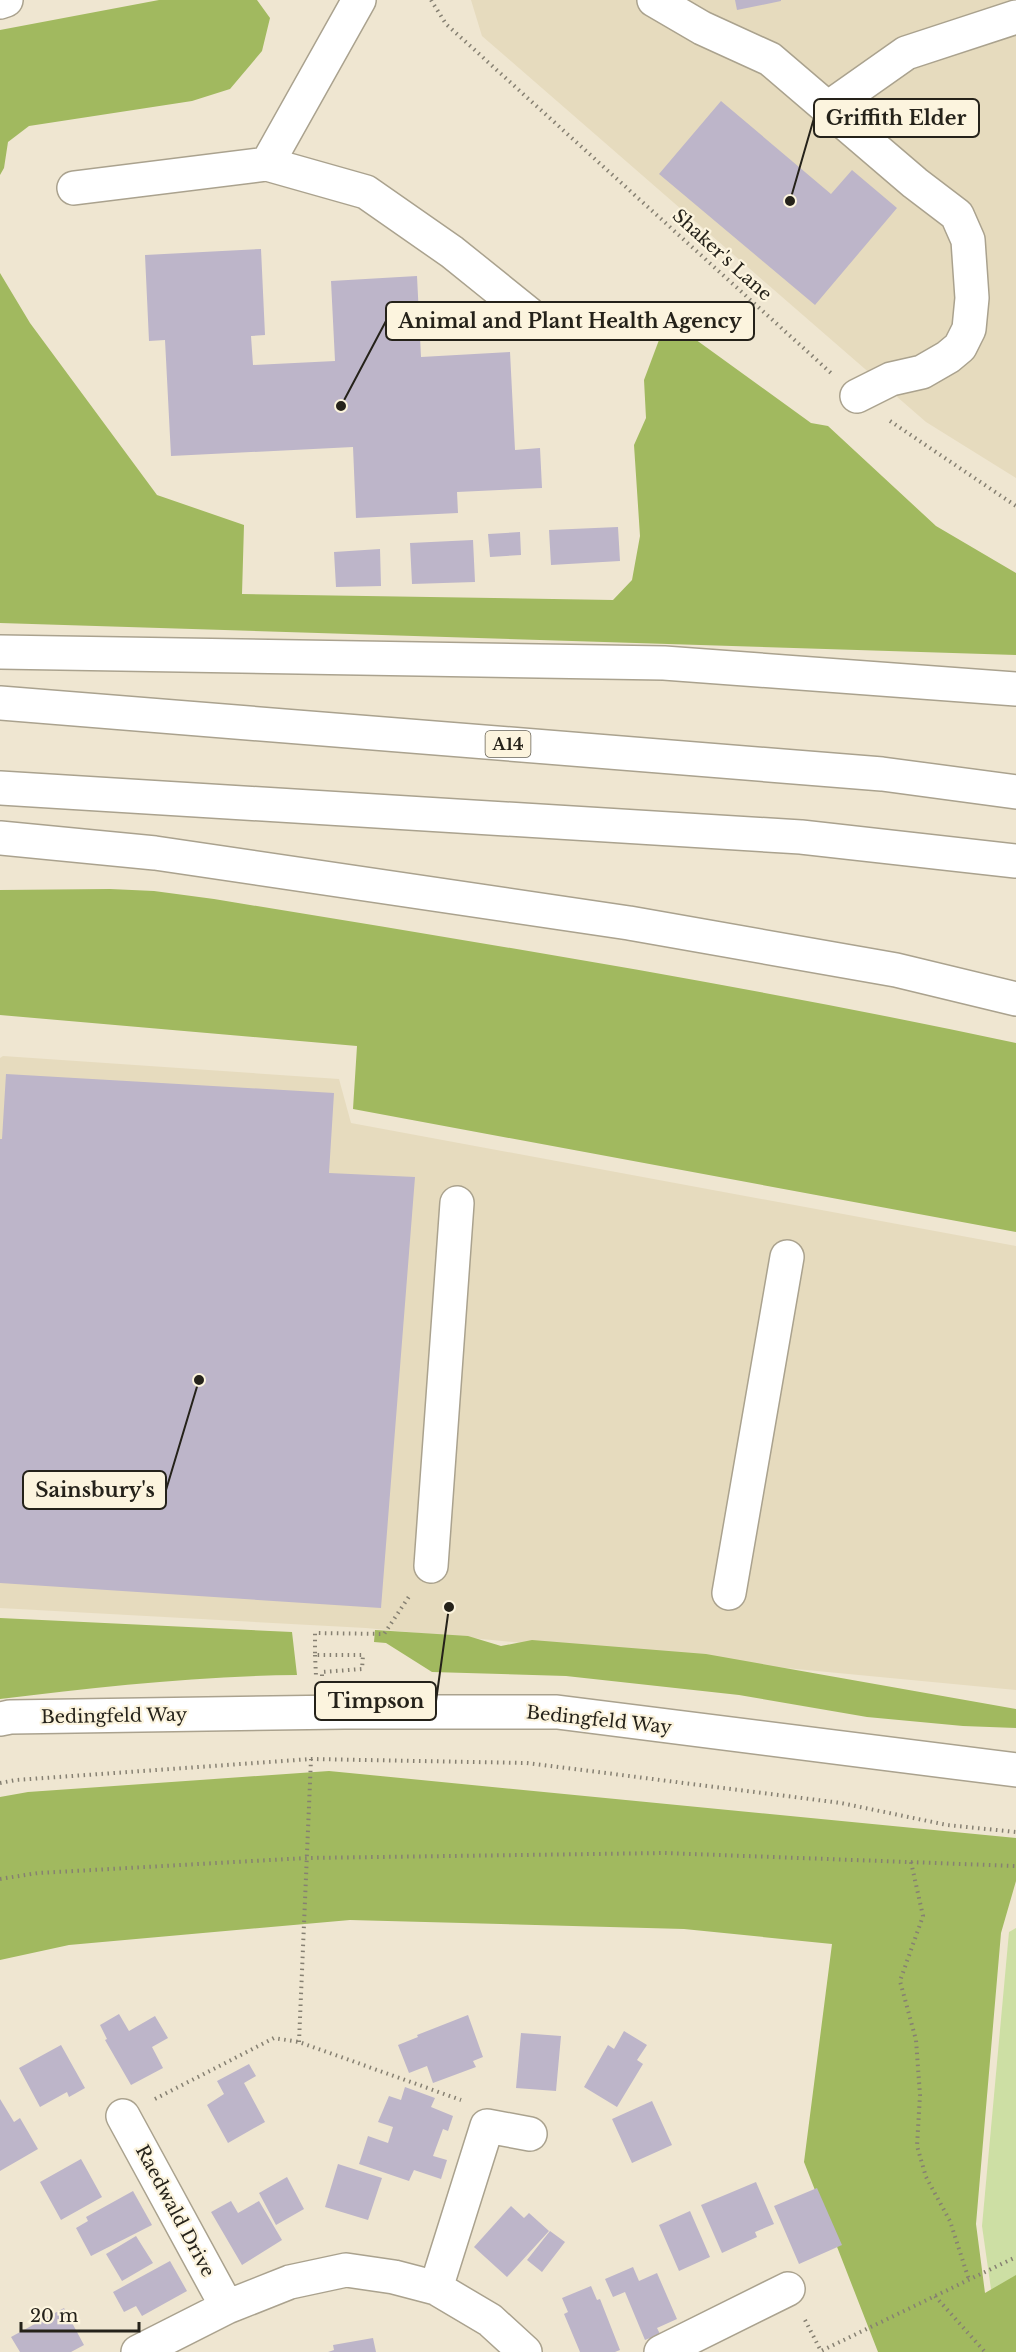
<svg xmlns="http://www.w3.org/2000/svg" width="1016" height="2352" viewBox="0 0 1016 2352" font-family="'Libre Baskerville',serif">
	<rect width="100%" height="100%" fill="#efe6d1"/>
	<!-- built -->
	<path fill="#e6dbbe" d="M471,0H1016V478L926,422L482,36Z
		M3,1056L339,1079L351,1123L1016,1246V1690L366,1628L0,1608V1058Z"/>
	<!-- green -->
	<path fill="#cddfa4" d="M1016,1928V2352H1000L982,2226L1009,1932Z"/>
	<!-- forest -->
	<path fill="#a1b95f" d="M159,0H257L270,18L262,51L230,89L192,101L29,126L8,142L4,168L0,175V30Z
		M0,273L30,323L157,495L244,525L242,594L613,600L632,580L640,536L634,445L646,418L644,380L662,332L671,330L688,334L811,423L828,426L936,526L1016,573V655L0,623Z
		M110,889L154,891L214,899C482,943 750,986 1016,1043V1232L353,1109L357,1046L0,1015V890Z
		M0,1618L292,1632L297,1675C198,1676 98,1687 0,1699Z
		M375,1630L468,1636L501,1646L532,1640L706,1654L1016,1709V1728L963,1726L867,1717L739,1695L566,1676L432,1672L386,1643L374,1642Z
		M329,1771L1016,1838V1881L1001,1933L976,2224L985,2293L1016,2275V2352H878L804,2162L832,1944L684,1929L350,1920L69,1945L0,1960V1797L28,1792Z"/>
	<!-- building -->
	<path fill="#bdb5c9" d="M735,0H781V1L737,10Z
		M721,101L831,194L852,170L897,208L815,305L659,174Z
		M261,249L265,335L251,336L253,365L335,361L331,281L417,276L421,357L510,352L515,450L540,448L542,488L457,492L458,513L356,518L353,447L171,456L165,340L149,341L145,255Z
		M618,527L620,561L551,565L549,530Z
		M520,532L521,555L490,557L488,534Z
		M473,540L475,582L412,584L410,543Z
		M380,549L381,586L336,587L334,552Z
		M6,1074L334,1093L329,1173L415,1177L381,1608L0,1583V1139H2Z
		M119,2014L129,2031L155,2016L168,2038L152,2047L163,2068L131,2085L105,2040L107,2039L100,2025Z
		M468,2015L483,2057L473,2061L476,2067L433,2083L427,2066L409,2073L398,2045L418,2037L417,2035Z
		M624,2031L647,2045L637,2060L643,2064L617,2107L584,2087L608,2045L614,2049Z
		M521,2033L561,2036L556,2091L516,2088Z
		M61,2045L85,2088L69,2097L67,2092L40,2107L19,2068Z
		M249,2064L256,2076L244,2083L265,2122L228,2143L207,2105L224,2094L217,2081Z
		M405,2087L435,2098L431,2107L453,2116L448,2131L443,2129L433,2156L447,2160L441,2179L414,2170L409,2181L359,2164L368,2136L388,2143L393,2127L378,2122L389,2096L401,2100Z
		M0,2099L14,2122L20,2118L38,2149L0,2171Z
		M652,2101L672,2145L632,2163L612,2119Z
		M81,2159L102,2197L61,2220L40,2182Z
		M338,2164L382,2178L368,2220L325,2207Z
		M287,2177L304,2209L276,2225L259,2193Z
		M756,2182L774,2224L755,2232L757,2237L722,2253L701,2205Z
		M817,2188L842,2245L799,2264L774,2206Z
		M133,2191L152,2225L91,2256L76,2228L88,2221L86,2217Z
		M231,2201L238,2213L259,2201L282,2240L242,2265L211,2212Z
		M511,2206L524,2218L529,2213L549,2231L507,2277L474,2247Z
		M690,2211L710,2257L679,2271L659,2225Z
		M550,2231L565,2242L542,2272L527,2260Z
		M136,2236L153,2263L122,2281L106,2254Z
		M170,2261L187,2291L142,2316L136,2306L124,2312L113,2292Z
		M633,2267L639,2281L657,2273L677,2319L657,2328L660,2334L645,2340L625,2292L613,2297L605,2279Z
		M591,2286L597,2300L600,2299L620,2350L615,2352H580L564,2314L568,2312L562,2298Z
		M64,2308L84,2345L71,2352H20L11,2337Z
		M373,2338L376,2352H328L334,2350L333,2345Z"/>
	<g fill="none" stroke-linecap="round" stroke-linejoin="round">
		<!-- minor casing -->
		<g stroke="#aaa28e" stroke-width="36">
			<path id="minor" d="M359,0L267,164L366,192L452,252L529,314
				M654,0L702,28L770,59L915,183L957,215L968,240L972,298L969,329L960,347L948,357L922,372L891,379L857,396
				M0,2L6,0
				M828,108L906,53L1016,17
				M74,188L267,164
				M431,1566L457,1203
				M729,1593L787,1257
				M0,1719L10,1717L344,1712H557L1016,1770
				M123,2116L227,2307
				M436,2288L487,2126L530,2134
				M138,2352L227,2307L290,2282L346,2270L394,2277L436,2288L490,2320L525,2352
				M661,2352L788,2289"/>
		</g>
		<!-- highway casing -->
		<g stroke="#aaa28e" stroke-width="36">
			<path id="highway" d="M0,652L664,663L1016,689
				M0,703L882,774L1016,792
				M0,788L801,837L1016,861
				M0,838L155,853L629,923L896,970L1016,999"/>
		</g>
		<!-- path -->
		<path stroke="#868072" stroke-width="4" stroke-dasharray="1.5 4.5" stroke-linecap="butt" d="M431,0L446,24L831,373
			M890,421L1016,506
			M315,1655L316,1676
			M322,1676V1672L362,1669L363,1655H315V1633L384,1634L410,1595
			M0,1783L16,1780L311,1759L527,1763L841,1803L947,1825L1016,1832
			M911,1862L923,1916L900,1981L916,2040L920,2095L917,2146L926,2177L950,2221L969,2280
			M0,1879L38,1873L307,1858L665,1853L1016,1866
			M299,2042L311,1759
			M155,2099L274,2038L299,2042L461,2100
			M935,2296L985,2352
			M805,2320L821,2351L1016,2257"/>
		<!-- minor -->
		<use href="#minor" stroke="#fff" stroke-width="33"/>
		<!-- highway -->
		<use href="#highway" stroke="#fff" stroke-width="33"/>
	</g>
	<g text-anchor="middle" stroke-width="4.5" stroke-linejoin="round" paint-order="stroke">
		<!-- shield labels -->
		<rect fill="#fcf4de" stroke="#666155" stroke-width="1.5" x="485.5" y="731" width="45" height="26" rx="4.5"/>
		<g font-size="16" font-weight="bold" fill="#25221a">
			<text x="508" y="750">A14</text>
		</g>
		<!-- street labels -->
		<g font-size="18" fill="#25221a" stroke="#fcf4de">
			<text transform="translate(722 255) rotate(42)" y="6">Shaker's Lane</text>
			<text transform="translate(114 1716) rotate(-1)" y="6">Bedingfeld Way</text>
			<text transform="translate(599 1720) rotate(6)" y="6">Bedingfeld Way</text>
			<text transform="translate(175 2211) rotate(62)" y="6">Raedwald Drive</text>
		</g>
	</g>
	<!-- callouts -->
	<path fill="none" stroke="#25221a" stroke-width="2" d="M790 201L814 118M341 406L386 321M199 1380L166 1490M449 1607L436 1701"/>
	<g fill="#25221a" stroke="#fcf4de" stroke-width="2">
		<circle cx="790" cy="201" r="6"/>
		<circle cx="341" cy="406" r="6"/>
		<circle cx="199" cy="1380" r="6"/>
		<circle cx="449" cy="1607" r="6"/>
	</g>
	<g fill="#fcf4de" stroke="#25221a" stroke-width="2">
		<rect x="814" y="99" width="165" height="38" rx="6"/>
		<rect x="386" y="302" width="368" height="38" rx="6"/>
		<rect x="23" y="1471" width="143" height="38" rx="6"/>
		<rect x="315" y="1682" width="121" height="38" rx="6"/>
	</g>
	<g font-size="20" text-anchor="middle" font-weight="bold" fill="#25221a">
		<text x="896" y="125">Griffith Elder</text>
		<text x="570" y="328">Animal and Plant Health Agency</text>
		<text x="95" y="1497">Sainsbury's</text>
		<text x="376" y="1708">Timpson</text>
	</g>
	<!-- scale -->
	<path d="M21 2322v9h118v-9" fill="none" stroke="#25221a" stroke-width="3"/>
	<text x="30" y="2322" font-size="18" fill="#25221a" stroke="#fcf4de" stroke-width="4.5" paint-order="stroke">20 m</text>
</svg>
